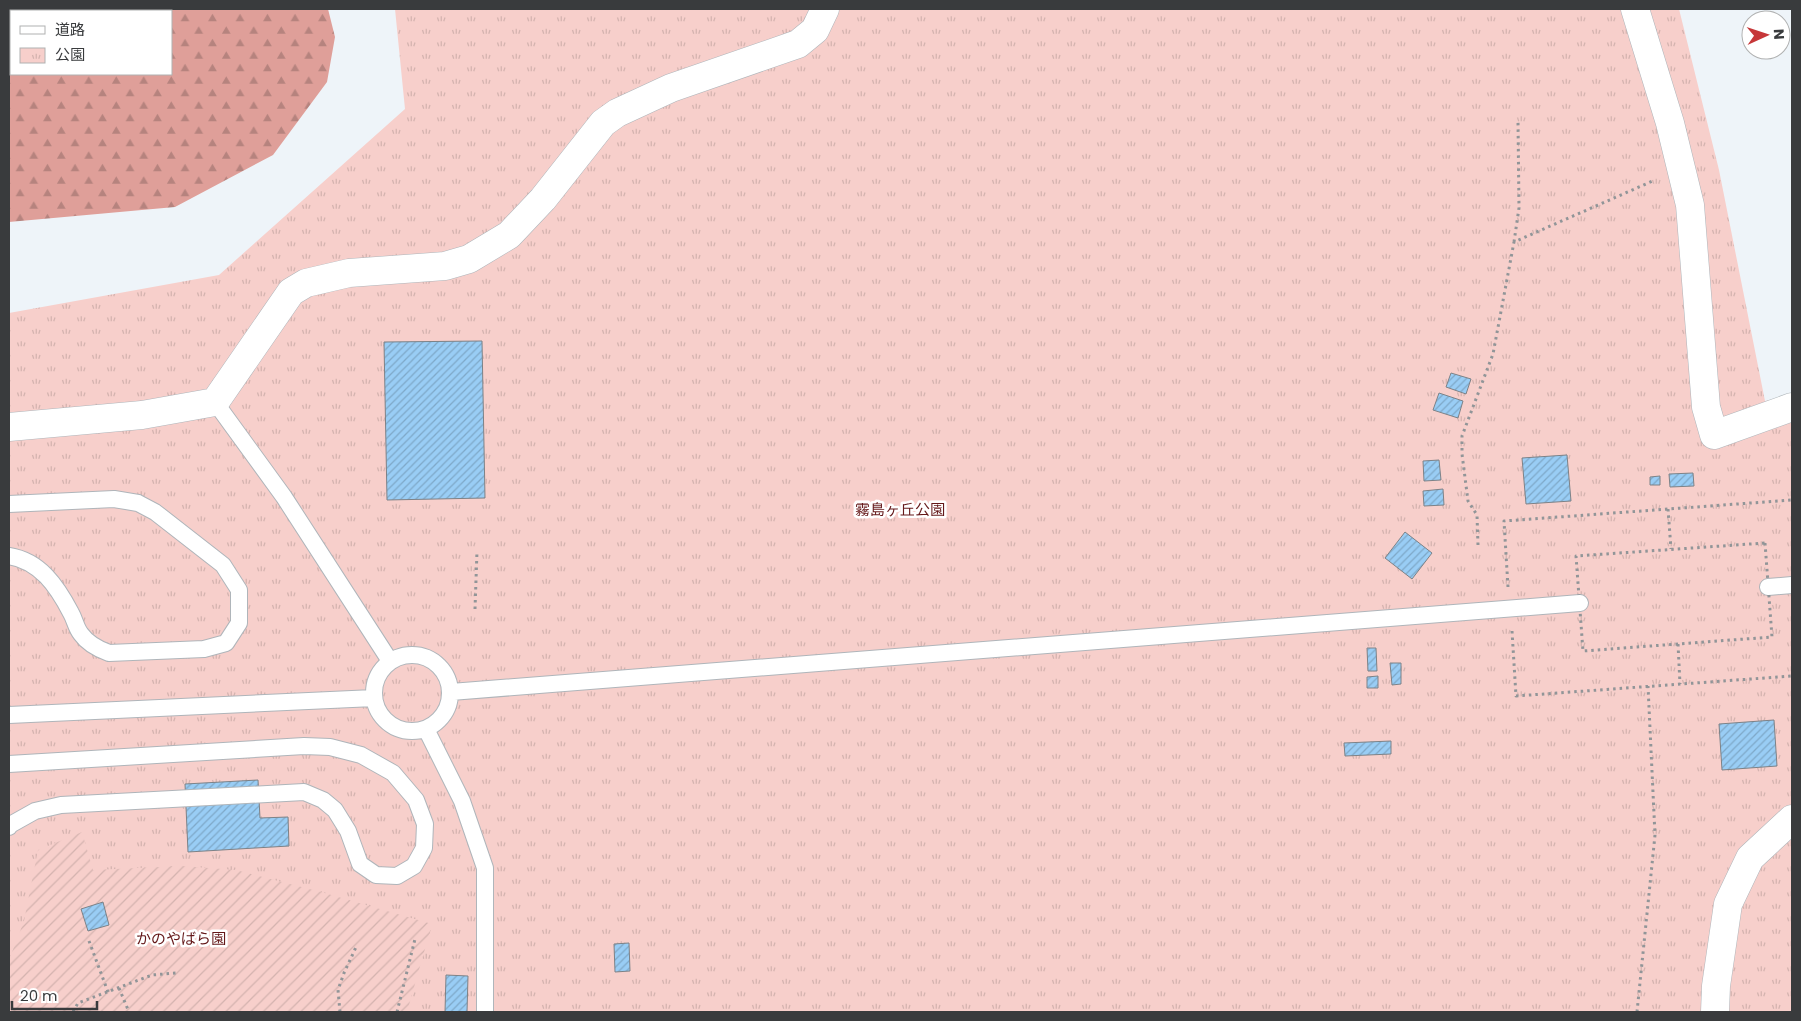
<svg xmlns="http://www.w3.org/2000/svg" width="1801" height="1021" viewBox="0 0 1801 1021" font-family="Poppins,'Noto Sans JP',sans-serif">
	<defs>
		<pattern id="forest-firs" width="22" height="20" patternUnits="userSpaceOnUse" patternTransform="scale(1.25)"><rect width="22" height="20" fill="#df9f99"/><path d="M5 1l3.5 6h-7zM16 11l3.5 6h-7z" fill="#b6837e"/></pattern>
		<pattern id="park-tufts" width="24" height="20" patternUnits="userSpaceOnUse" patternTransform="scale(1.25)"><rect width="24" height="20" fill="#f7cfcb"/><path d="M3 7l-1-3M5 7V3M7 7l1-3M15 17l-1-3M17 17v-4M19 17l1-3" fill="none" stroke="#d4b3af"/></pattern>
		<pattern id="garden-furrows" width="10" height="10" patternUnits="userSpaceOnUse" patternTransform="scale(1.25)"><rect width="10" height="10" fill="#f7cfcb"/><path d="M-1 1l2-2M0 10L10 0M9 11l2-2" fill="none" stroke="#d4b3af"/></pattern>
		<pattern id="building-hatch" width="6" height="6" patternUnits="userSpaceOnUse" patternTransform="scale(1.25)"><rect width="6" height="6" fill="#99cdf5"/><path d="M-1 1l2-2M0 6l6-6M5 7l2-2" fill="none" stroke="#7ea8c8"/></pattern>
	</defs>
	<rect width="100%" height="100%" fill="#eef4f9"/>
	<!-- forest -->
	<path fill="url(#forest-firs)" fill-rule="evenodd" d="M9,9H328L335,37L327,82L273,155L175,207L9,222ZM11,11H171V74H11Z"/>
	<!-- park -->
	<path fill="url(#park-tufts)" d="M395,9H1679L1719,170L1765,401L1792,396V1012H9V313L219,275L405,109Z"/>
	<!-- garden -->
	<path fill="url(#garden-furrows)" d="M82,832L93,870L182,866L236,870L321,892L432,924L407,1012H9V960L24,921L38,850Z"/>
	<!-- building -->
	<path fill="url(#building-hatch)" stroke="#7d8287" d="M482,341L485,498L387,500L384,342Z
		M1451,373L1471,379L1466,394L1446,387Z
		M1439,393L1463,401L1458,418L1433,410Z
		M1567,455L1571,501L1526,504L1522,458Z
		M1439,460L1441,480L1424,481L1423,461Z
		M1693,473L1694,486L1670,487L1669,474Z
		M1660,476V485H1650V477Z
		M1443,489L1444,505L1424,506L1423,491Z
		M1405,532L1432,553L1412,579L1385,558Z
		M1367,648H1376L1377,671H1368Z
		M1390,663H1401V684L1392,685Z
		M1378,676V688H1367V677Z
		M1774,720L1777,766L1722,770L1719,724Z
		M1391,741V754L1345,756L1344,743Z
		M258,780L260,818L288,817L289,846L188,852L185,784Z
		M103,902L109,925L88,931L81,909Z
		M629,943L630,971L615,972L614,944Z
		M446,975L468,976L467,1012H445Z"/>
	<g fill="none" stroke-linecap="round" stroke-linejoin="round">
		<!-- service casing -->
		<g stroke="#afb5ba" stroke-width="18">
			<path id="service" d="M215,402L284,497L390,661
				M9,504L114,499L138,503L155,512L223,565L239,590V623L226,643L204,649L109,653C98,649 88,644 81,634C76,628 75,620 71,613C57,586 40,561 9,556
				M1768,587L1792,585
				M374 693a38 38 0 1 1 76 0a38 38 0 1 1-76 0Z
				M451,692L1580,603
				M9,715L374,698
				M426,729L462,801L485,868V1012
				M9,764L304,746L330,747L361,755L393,773L416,800L425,824L424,848L414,866L397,876L376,875L360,864L348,831L335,810L323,800L304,792L61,805L35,811L10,825L9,827"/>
		</g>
		<!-- minor casing -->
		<g stroke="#afb5ba" stroke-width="29">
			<path id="minor" d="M1635,9L1670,123L1690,205L1706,407L1714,435L1792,407
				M9,427L142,415L215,402L291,292L306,283L349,273L445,266L469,259L509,235L543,199L603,123L617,113L671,88L798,44L815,30L825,9"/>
		</g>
		<!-- tertiary casing -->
		<g stroke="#afb5ba" stroke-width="29">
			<path id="tertiary" d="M1715,1012L1716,986L1728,904L1750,858L1792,819"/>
		</g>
		<!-- path -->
		<path stroke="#919598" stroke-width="3" stroke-dasharray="2.5 4" stroke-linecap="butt" d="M1514,242L1519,208L1518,121
			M1668,509L1671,549
			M1765,543L1772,637L1583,651L1576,556Z
			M1478,545L1477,515L1468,501L1462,454V436L1493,354L1514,242L1655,180
			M1508,587L1504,521L1792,500
			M475,609L477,551
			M1512,631L1516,696L1792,676
			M1678,644L1680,684
			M89,941L108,992
			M119,988L129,1012
			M73,1012L78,1003L152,975L176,973
			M340,1012L338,990L344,973L357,945
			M397,1012L415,939
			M1637,1012L1655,835L1648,686"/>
		<!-- service -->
		<use href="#service" stroke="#fff" stroke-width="16"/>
		<!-- minor -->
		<use href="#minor" stroke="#fff" stroke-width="28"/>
		<!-- tertiary -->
		<use href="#tertiary" stroke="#fff" stroke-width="28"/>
	</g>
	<g text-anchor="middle" stroke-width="5" stroke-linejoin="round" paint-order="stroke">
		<!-- park labels -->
		<g font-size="15" fill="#641819" stroke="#fff">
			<text x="900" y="515">霧島ヶ丘公園</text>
			<text x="181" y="944">かのやばら園</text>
		</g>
	</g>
	<!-- border -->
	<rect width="1801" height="1021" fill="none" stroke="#393b3d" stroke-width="20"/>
	<!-- legend -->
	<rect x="10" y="10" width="162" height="65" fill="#ffffff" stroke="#b0b1b1"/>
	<rect x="20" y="26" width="25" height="8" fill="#ffffff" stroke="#b0b1b1"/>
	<text x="55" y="35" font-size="15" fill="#393b3d">道路</text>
	<rect x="20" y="48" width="25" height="15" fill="url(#park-tufts)" stroke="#b0b1b1"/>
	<text x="55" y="60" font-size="15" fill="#393b3d">公園</text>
	<!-- north arrow -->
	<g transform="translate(1766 35) rotate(87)"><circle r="24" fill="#ffffff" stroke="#b0b1b1"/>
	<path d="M0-4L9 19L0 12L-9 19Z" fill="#c63739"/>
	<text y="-8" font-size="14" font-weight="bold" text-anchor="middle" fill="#393b3d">N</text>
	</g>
	<!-- scale -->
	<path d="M12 1001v8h85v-8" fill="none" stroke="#393b3d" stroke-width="2.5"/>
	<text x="20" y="1001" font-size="15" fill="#393b3d" stroke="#ffffff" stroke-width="4" paint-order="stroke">20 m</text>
</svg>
